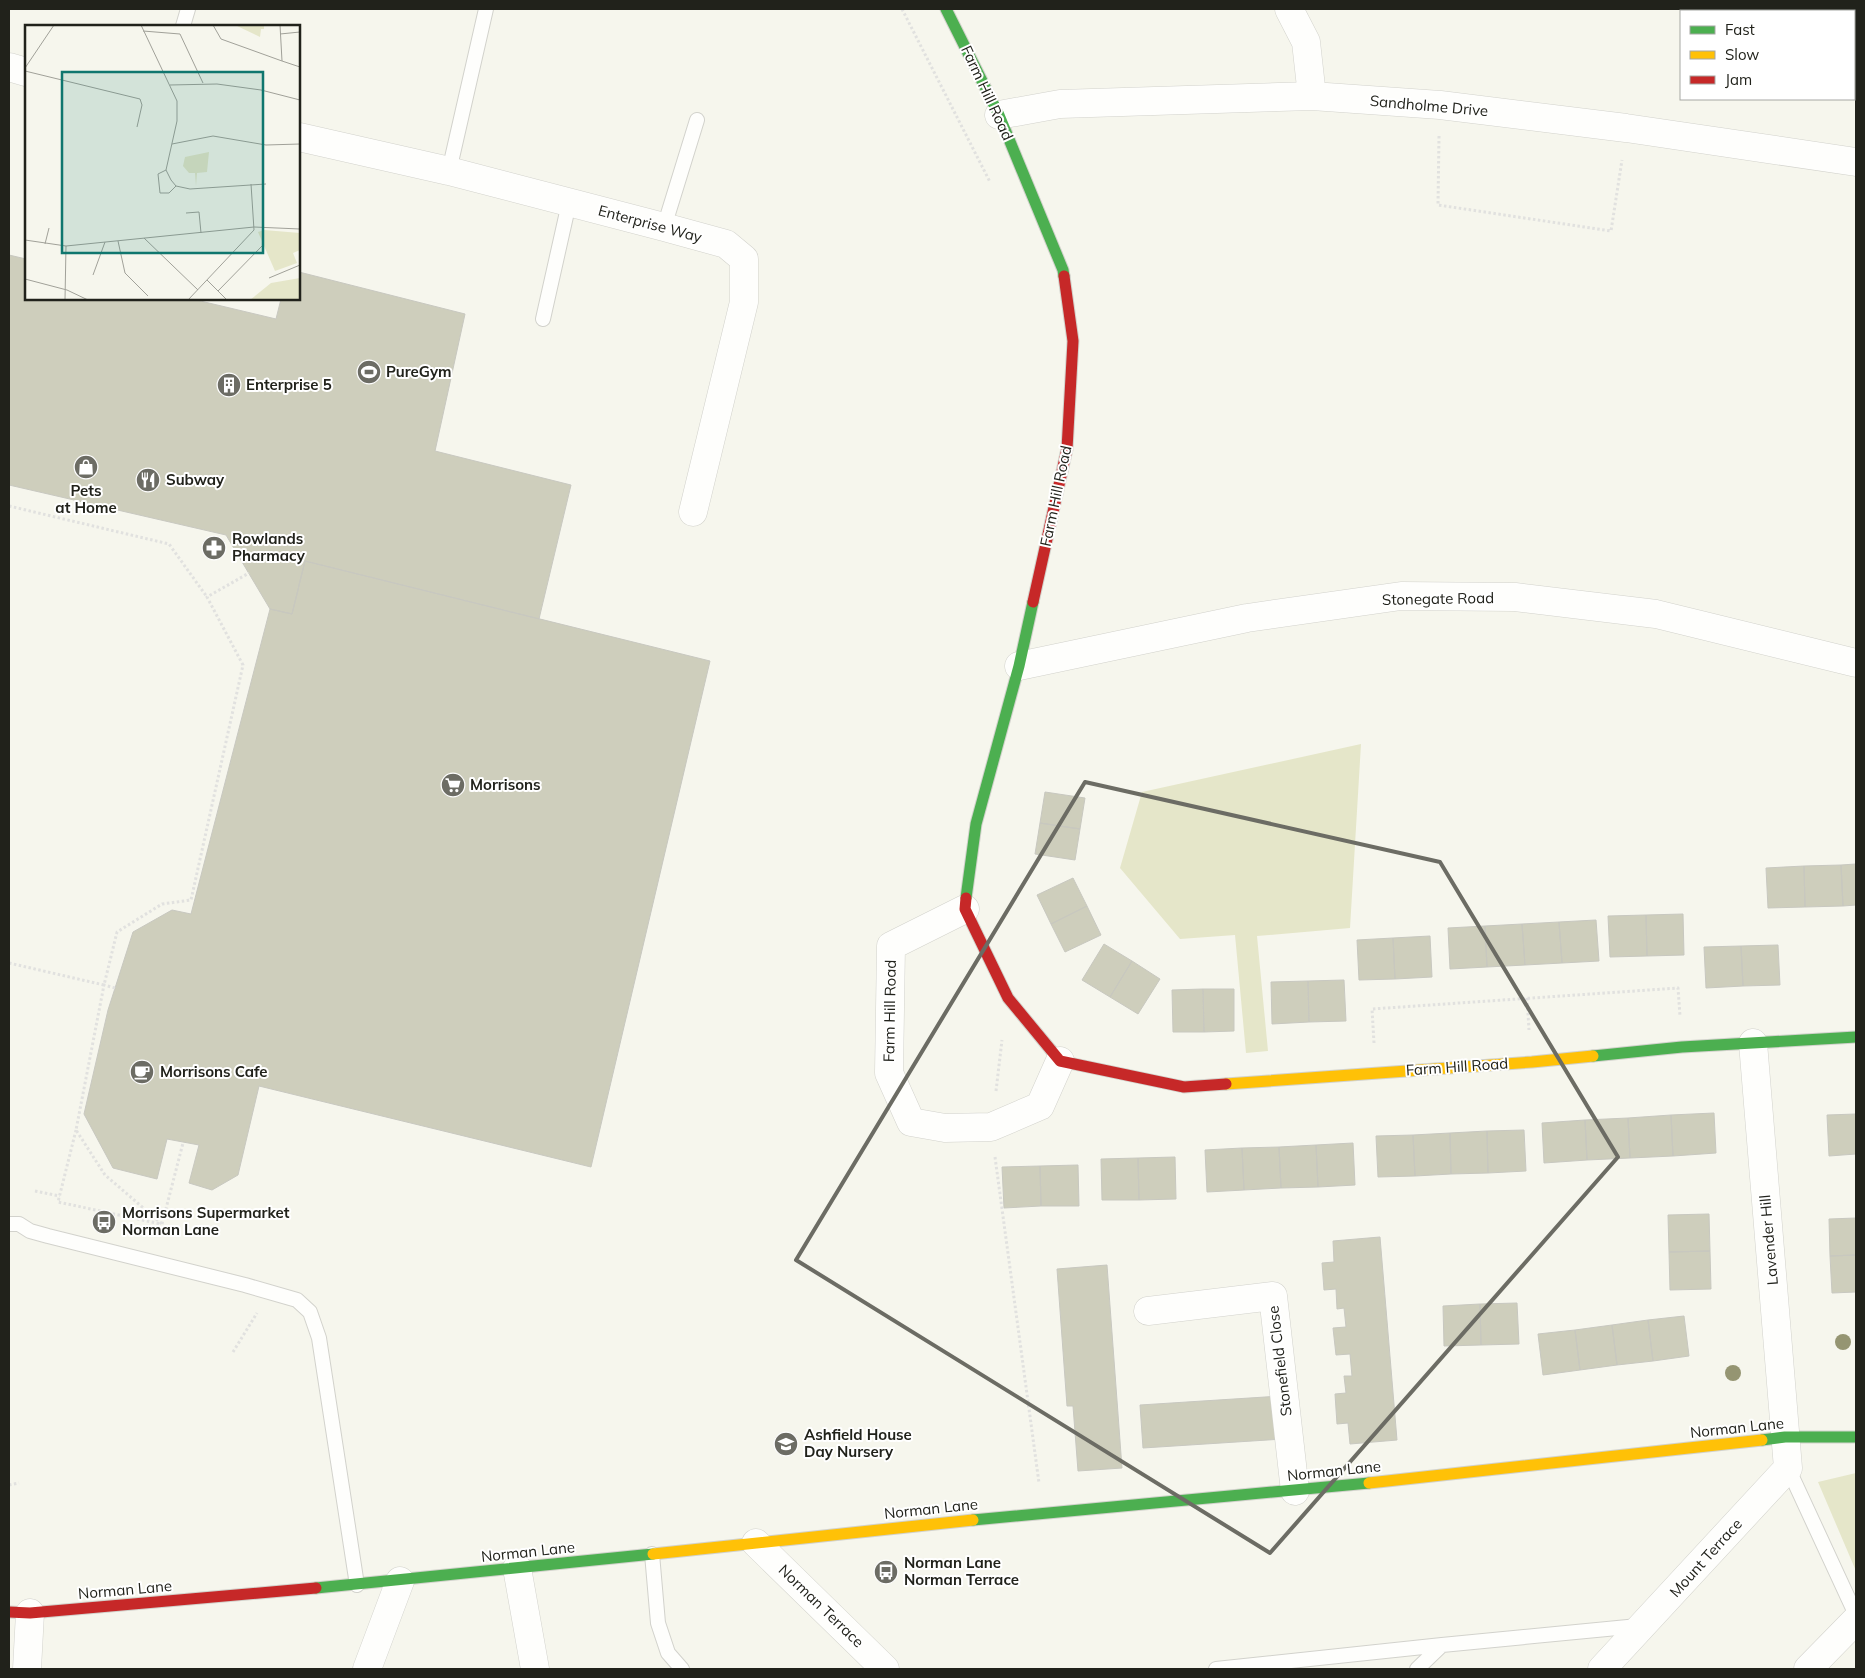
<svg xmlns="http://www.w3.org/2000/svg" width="1865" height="1678" viewBox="0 0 1865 1678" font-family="Mulish,sans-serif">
	<rect width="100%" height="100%" fill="#f6f6ed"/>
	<!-- green -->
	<path fill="#e5e6c9" d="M1361,744L1350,928L1257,936L1268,1051L1246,1053L1235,935L1180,939L1120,868L1142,792Z
		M1856,1473V1571L1818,1482Z"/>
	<!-- building -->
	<path fill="#cecebc" stroke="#c8c8c0" d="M9,255L26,259V299H192L276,319L281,299H299V272L465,314L435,451L571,485L539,619L305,561L292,614L270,609L226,535L9,485Z
		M305,561L710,661L591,1167L259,1086L238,1175L212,1190L189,1183L199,1145L167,1139L157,1179L113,1168L84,1114L108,1010L133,932L172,910L191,914L270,609L292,614Z
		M1045,792L1085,798L1080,829L1040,823Z
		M1040,823L1080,829L1075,860L1035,854Z
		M1856,864V905L1843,906L1841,865Z
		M1841,865L1843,906L1805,907L1804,866Z
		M1804,866L1805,907L1768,908L1766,868Z
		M1073,878L1087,906L1051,924L1037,895Z
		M1087,906L1101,935L1065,952L1051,924Z
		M1683,914L1684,955L1647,956L1646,915Z
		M1646,915L1647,956L1610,957L1608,916Z
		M1596,920L1599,961L1562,963L1559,922Z
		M1559,922L1562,963L1525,965L1522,924Z
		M1522,924L1525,965L1487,967L1485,926Z
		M1485,926L1487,967L1450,969L1448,928Z
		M1430,936L1432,977L1395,979L1393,938Z
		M1393,938L1395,979L1359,980L1357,940Z
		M1104,944L1132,961L1110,997L1082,980Z
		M1778,945L1780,985L1743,986L1741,946Z
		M1741,946L1743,986L1706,988L1704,947Z
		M1132,961L1160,979L1138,1014L1110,997Z
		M1344,980L1346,1021L1309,1022L1308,981Z
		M1308,981L1309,1022L1272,1024L1271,982Z
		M1203,989L1204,1032H1173L1172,990Z
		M1203,989H1234V1031L1204,1032Z
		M1714,1113L1716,1153L1673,1156L1671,1115Z
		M1856,1114V1154L1829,1156L1827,1115Z
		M1671,1115L1673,1156L1630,1158L1628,1118Z
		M1628,1118L1630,1158L1587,1160L1585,1120Z
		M1585,1120L1587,1160L1544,1163L1542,1123Z
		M1524,1130L1526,1171L1488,1173L1487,1131Z
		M1487,1131L1488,1173L1451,1174L1450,1133Z
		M1450,1133L1451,1174L1415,1176L1413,1135Z
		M1413,1135L1415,1176L1378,1177L1376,1136Z
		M1353,1143L1355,1185L1318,1187L1316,1145Z
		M1316,1145L1318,1187L1281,1188L1279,1147Z
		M1279,1147L1281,1188L1244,1190L1242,1148Z
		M1242,1148L1244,1190L1207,1192L1205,1150Z
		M1175,1157L1176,1199L1139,1200L1138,1158Z
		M1138,1158L1139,1200H1102L1101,1159Z
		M1078,1165L1079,1206H1041L1040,1166Z
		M1040,1166L1041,1206L1004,1208L1002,1167Z
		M1709,1214L1710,1251L1669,1252L1668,1215Z
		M1856,1218V1255L1830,1256L1829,1219Z
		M1380,1237L1397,1440L1350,1444L1348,1423L1337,1424L1335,1394L1346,1393L1344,1376H1352L1350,1354L1336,1355L1333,1328L1346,1327L1344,1308L1337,1309L1336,1289L1324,1290L1322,1263L1334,1262L1333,1241Z
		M1710,1251L1711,1289L1670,1290L1669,1252Z
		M1856,1255V1292L1832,1293L1830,1256Z
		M1107,1265L1122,1468L1078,1471L1073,1406H1067L1057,1269Z
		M1517,1303L1519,1344L1481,1345L1480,1304Z
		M1480,1304L1481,1345L1444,1346L1443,1306Z
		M1684,1316L1689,1356L1653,1361L1648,1320Z
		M1648,1320L1653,1361L1617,1365L1612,1325Z
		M1612,1325L1617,1365L1580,1370L1575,1330Z
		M1575,1330L1580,1370L1543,1375L1538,1334Z
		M1281,1396L1283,1439L1143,1448L1140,1405Z"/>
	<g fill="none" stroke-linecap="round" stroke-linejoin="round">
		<!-- lane casing -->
		<g stroke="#d2d2cc" stroke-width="16">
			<path id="lane" d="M183,26L188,9
				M449,171L486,9
				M664,227L697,120
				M543,319L569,203
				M9,1224H19L30,1231L48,1236L245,1285L297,1300L310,1312L319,1338L357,1585
				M1788,1468L1856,1615
				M652,1554L658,1623L668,1653L682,1669
				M1216,1669L1442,1645L1638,1626
				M1417,1669L1442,1645"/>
		</g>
		<!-- street casing -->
		<g stroke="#d2d2cc" stroke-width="29">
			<path id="street" d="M1289,9L1306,42L1312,96
				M9,67L26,72
				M999,115L1060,104L1312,96L1440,105L1626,128L1856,162
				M299,137L449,171L664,227L726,244L744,259V302L693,512
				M1019,666L1247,618L1401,596L1515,597L1656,614L1856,663
				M965,909L891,946L889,1073L911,1122L945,1128L991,1127L1040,1106L1060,1061
				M1148,1311L1273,1296L1295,1491
				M756,1543L885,1669
				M517,1568L535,1669
				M27,1669L30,1613
				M367,1669L400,1581
				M1602,1669L1788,1468L1753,1043
				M1808,1669L1856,1620"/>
		</g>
		<!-- fast casing -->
		<g stroke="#d2d2cc" stroke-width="13">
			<path id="fast" d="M946,9L999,115L1063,270L1064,276
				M966,898L976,824L1019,666L1033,602
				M1593,1056L1682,1047L1856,1037
				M1762,1440L1785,1437H1856
				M973,1520L1369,1483
				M316,1588L653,1554"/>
		</g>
		<!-- slow casing -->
		<g stroke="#d2d2cc" stroke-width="13">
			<path id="slow" d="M1226,1084L1532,1062L1593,1056
				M1369,1483L1762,1440
				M653,1554L973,1520"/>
		</g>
		<!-- jam casing -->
		<g stroke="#d2d2cc" stroke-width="13">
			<path id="jam" d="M1033,602L1067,449L1073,341L1064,276
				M966,898L965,909L1008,998L1060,1061L1184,1087L1226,1084
				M9,1612L30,1613L316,1588"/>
		</g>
		<!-- path -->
		<path stroke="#e1e1df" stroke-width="3" stroke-dasharray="2.5 2.5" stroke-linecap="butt" d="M902,9L990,182
			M1439,136L1438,205L1611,231L1622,160
			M9,506L169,544L207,597
			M9,963L104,985L117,932L162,904L191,900L243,665L207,597L249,573
			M115,988L104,985L76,1130L105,1175L162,1224
			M1527,998L1529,1030
			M1374,1043L1372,1009L1678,988L1680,1016
			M996,1091L1002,1040
			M76,1130L58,1202L161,1224
			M995,1157L1039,1483
			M35,1191L60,1196
			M162,1224L183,1143
			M233,1352L257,1313
			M9,1485L19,1483"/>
		<!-- lane -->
		<use href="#lane" stroke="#fefefc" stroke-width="14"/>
		<!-- street -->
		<use href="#street" stroke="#fefefc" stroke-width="28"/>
		<!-- fast -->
		<use href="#fast" stroke="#4caf50" stroke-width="11"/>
		<!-- slow -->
		<use href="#slow" stroke="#ffc107" stroke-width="11"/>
		<!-- jam -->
		<use href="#jam" stroke="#c62828" stroke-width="11"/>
	</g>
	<!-- trees -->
	<g fill="#959572">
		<circle cx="1843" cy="1342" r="8"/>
		<circle cx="1733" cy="1373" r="8"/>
	</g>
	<!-- marked area -->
	<path fill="none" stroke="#6c6c64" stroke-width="4" stroke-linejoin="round" d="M1085,782L1440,862L1618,1157L1270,1553L796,1260Z"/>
	<!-- icons -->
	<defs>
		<g id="stadium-disc" transform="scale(1.25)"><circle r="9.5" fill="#6c6c64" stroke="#fff"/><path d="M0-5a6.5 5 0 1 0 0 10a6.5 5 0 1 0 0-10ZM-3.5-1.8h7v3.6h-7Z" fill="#fff"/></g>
		<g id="building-disc" transform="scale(1.25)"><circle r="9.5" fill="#6c6c64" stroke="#fff"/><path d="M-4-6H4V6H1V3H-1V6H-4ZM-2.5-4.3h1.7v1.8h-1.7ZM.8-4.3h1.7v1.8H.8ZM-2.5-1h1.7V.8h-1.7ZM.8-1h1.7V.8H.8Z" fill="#fff"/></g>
		<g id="shop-disc" transform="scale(1.25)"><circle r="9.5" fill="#6c6c64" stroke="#fff"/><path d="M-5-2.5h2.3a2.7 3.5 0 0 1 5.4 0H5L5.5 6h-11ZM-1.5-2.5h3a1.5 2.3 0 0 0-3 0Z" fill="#fff"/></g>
		<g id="restaurant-disc" transform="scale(1.25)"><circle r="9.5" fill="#6c6c64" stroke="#fff"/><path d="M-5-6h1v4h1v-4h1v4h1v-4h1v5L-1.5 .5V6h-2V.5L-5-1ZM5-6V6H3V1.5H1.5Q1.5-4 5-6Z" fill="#fff"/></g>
		<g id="pharmacy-disc" transform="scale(1.25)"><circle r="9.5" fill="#6c6c64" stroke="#fff"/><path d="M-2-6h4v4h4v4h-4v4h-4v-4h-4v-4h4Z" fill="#fff"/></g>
		<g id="supermarket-disc" transform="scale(1.25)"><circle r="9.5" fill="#6c6c64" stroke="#fff"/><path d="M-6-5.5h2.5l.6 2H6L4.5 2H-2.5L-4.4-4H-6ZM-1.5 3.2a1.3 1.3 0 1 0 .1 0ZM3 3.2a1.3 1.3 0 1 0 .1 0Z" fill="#fff"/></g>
		<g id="cafe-disc" transform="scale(1.25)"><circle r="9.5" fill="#6c6c64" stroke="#fff"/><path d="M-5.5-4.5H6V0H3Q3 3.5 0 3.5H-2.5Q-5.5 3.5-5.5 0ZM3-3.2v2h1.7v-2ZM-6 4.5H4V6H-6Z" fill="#fff"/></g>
		<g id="bus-disc" transform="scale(1.25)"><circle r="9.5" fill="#6c6c64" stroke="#fff"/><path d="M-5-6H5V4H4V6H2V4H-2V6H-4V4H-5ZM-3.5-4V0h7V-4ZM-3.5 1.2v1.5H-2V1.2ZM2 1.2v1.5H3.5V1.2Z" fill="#fff"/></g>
		<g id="school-disc" transform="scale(1.25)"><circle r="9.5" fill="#6c6c64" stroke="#fff"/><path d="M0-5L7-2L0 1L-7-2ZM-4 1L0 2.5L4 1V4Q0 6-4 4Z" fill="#fff"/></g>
	</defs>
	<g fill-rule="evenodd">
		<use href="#stadium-disc" x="369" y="372"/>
		<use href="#building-disc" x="229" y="385"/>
		<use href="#shop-disc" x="86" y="467"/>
		<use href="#restaurant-disc" x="148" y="480"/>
		<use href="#pharmacy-disc" x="214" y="548"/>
		<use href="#supermarket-disc" x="453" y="785"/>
		<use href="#cafe-disc" x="142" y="1072"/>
		<use href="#bus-disc" x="104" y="1222"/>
		<use href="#school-disc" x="786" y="1444"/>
		<use href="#bus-disc" x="886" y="1572"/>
	</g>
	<g text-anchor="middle" stroke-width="4" stroke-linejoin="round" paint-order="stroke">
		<!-- street labels -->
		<g font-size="15" fill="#21221b" stroke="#fff">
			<text transform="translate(987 93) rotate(65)" y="5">Farm Hill Road</text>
			<text transform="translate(1429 106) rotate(5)" y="5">Sandholme Drive</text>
			<text transform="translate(650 224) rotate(15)" y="5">Enterprise Way</text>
			<text transform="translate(1056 496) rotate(-78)" y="5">Farm Hill Road</text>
			<text transform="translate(1438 599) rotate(-1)" y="5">Stonegate Road</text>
			<text transform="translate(890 1011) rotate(-89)" y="5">Farm Hill Road</text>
			<text transform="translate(1457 1067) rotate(-4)" y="5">Farm Hill Road</text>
			<text transform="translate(1769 1240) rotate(-95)" y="5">Lavender Hill</text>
			<text transform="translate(1280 1361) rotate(-97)" y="5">Stonefield Close</text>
			<text transform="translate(1737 1428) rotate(-6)" y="5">Norman Lane</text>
			<text transform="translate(1334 1471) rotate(-6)" y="5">Norman Lane</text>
			<text transform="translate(931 1509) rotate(-6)" y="5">Norman Lane</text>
			<text transform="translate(528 1552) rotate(-6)" y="5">Norman Lane</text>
			<text transform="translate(1706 1558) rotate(-48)" y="5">Mount Terrace</text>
			<text transform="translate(125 1590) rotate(-5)" y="5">Norman Lane</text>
			<text transform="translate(821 1606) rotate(44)" y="5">Norman Terrace</text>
		</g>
		<!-- poi labels -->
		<g font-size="15" font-weight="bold" fill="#21221b" stroke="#fff" text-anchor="start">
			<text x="386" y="377">PureGym</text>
			<text x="246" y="390">Enterprise 5</text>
			<text x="166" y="485">Subway</text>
			<text x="86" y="496" text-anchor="middle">Pets<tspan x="86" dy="17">at Home</tspan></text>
			<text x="232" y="544">Rowlands<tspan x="232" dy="17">Pharmacy</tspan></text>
			<text x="470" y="790">Morrisons</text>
			<text x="160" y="1077">Morrisons Cafe</text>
			<text x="122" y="1218">Morrisons Supermarket<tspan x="122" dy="17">Norman Lane</tspan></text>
			<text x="804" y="1440">Ashfield House<tspan x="804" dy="17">Day Nursery</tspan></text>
			<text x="904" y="1568">Norman Lane<tspan x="904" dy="17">Norman Terrace</tspan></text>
		</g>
	</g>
	<!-- overview -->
	<g transform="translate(25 25)">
		<rect width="275" height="275" fill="#f6f6ed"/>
		<path d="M210,0H239V4H236L235,12ZM184,127L182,147L172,148L171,161L170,148H164L158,141L160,132ZM239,205L275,208V225L268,228L272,238L250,246L233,207ZM275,253V275H225L246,258Z" fill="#e5e6c9"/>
		<path fill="none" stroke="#a1a199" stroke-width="1" d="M116,0L152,76V96L141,145L146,155L151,161L165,164L241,159M188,0L196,14L257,36M255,0L257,36L275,42M118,6L155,9L178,58M255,9L275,7M0,43L29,0M0,46L115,74L117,80L112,102M145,60L192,59L236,65L275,75M147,119L188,111L241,120L275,119M141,145L133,149L135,168H144L151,161M161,188L174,187L176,208M119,213L173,265M0,215L41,221L229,202L275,204M93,216L100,248L123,271M20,219L24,203M68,250L80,217M244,253L275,240M0,254L42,265L63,275M182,255L202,275M193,266L237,221M40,275L41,221M163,275L229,205L226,159"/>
		<path fill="#0f766e" fill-opacity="0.15" stroke="#0f766e" stroke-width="2.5" d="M37,47H238V228H37Z"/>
		<rect width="275" height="275" fill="none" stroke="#21221b" stroke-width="2.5"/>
	</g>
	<!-- border -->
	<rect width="1865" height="1678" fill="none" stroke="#21221b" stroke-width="20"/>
	<!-- legend -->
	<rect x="1680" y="10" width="175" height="90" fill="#ffffff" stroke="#a6a7a4"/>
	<rect x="1690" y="26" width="25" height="8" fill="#4caf50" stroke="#a6a7a4"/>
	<text x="1725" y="35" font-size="15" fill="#21221b">Fast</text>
	<rect x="1690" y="51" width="25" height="8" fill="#ffc107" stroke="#a6a7a4"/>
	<text x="1725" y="60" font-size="15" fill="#21221b">Slow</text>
	<rect x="1690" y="76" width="25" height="8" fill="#c62828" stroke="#a6a7a4"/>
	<text x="1725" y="85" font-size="15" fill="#21221b">Jam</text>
</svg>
